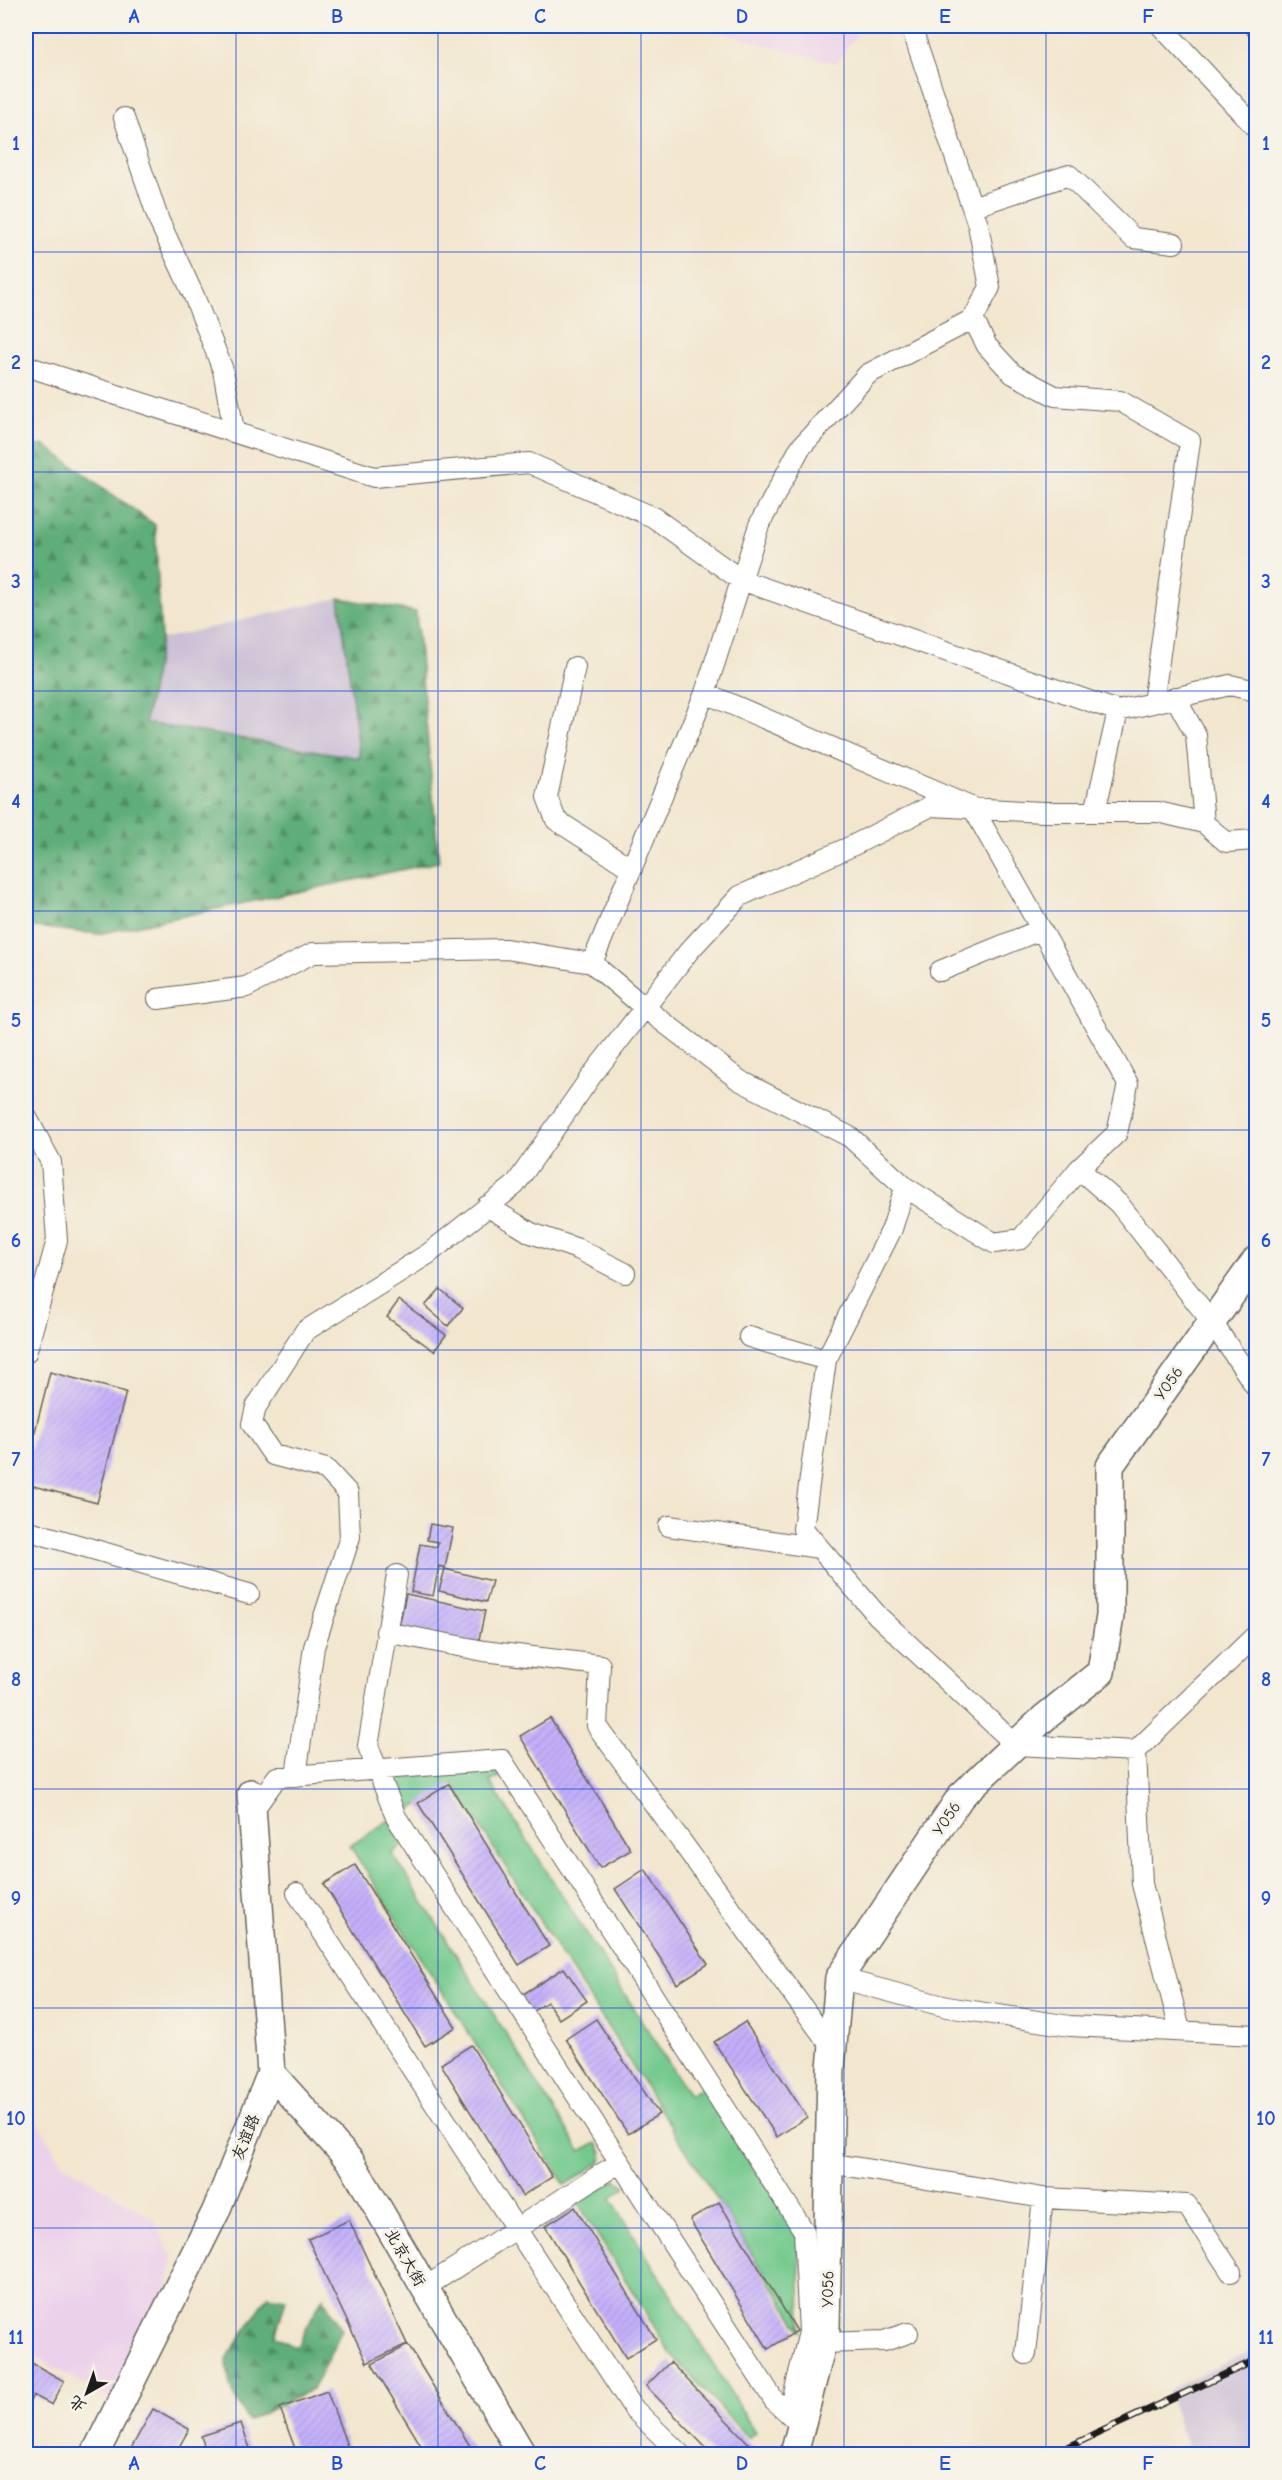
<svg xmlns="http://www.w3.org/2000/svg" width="1282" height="2480" viewBox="0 0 1282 2480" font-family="'Comic Neue','LXGW WenKai TC',sans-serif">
	<defs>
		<pattern id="forest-firs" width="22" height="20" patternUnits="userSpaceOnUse" patternTransform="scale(1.5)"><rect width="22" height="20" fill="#5ead78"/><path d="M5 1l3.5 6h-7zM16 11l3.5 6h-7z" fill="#4d8c62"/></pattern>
		<pattern id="building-hatch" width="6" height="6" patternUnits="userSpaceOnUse" patternTransform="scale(1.5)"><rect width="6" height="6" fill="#c4b0fb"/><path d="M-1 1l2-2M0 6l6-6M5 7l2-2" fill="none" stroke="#a897d7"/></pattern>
	</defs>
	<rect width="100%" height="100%" fill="#f7f3e8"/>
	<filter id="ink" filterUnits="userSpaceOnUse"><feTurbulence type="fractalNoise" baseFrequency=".0167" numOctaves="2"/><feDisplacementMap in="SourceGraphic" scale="12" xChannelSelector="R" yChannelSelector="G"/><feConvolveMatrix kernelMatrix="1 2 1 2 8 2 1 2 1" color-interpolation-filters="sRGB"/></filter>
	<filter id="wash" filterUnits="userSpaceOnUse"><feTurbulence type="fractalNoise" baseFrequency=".008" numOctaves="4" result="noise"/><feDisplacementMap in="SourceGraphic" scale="24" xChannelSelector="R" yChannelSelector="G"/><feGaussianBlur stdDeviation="1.35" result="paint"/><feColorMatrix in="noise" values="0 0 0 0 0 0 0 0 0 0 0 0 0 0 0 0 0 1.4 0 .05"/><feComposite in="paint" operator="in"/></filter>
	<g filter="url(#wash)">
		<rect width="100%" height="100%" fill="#f2e6ce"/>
		<!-- built -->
		<path fill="#ecd1ea" d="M717,26H863L836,63L716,32Z
			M26,2102L62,2163L153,2219L172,2256L169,2287L111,2400L31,2354L26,2359Z"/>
		<!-- industrial -->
		<path fill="#cbbfd5" d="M339,598L360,758L145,723L161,639Z
			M1256,2348V2454H1190L1167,2391Z"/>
		<!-- green -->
		<path fill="#73c98d" stroke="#487254" stroke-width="1.5" d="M486,1769L503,1774L490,1782L689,2095L705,2086L799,2233L801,2331L453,1784L405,1813L391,1784L397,1776Z
			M389,1820L404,1845L392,1853L580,2151L597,2143L602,2153L601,2162L565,2185L350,1846Z
			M615,2180L626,2186L611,2198L755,2432L748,2438L671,2354L577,2202Z"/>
		<!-- forest -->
		<path fill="url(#forest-firs)" stroke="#3d644a" stroke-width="1.5" d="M44,445L155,525L161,639L145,723L360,758L339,598L416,612L439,862L98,934L26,926V448Z
			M268,2296L286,2299L275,2336L296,2348L323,2297L342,2330L313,2389L248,2421L230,2386L226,2359Z"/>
		<g id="blocks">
			<!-- building -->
			<path fill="url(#building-hatch)" d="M440,1289L463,1308L448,1326L425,1306Z
				M399,1300L446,1335L434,1351L387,1317Z
				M50,1372L126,1392L97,1503L26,1484V1467Z
				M430,1524L453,1528L445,1568L439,1566L433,1596L411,1592L420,1544L437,1547L438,1542L427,1540Z
				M445,1569L492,1581L486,1602L439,1591Z
				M406,1594L485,1611L478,1644L399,1627Z
				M550,1718L631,1850L600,1868L520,1736Z
				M449,1784L549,1946L519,1965L418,1803Z
				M355,1865L456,2027L425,2046L324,1884Z
				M645,1869L708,1964L677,1984L615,1889Z
				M564,1968L587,2001L559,2019L547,2002L528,2015L517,1998Z
				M596,2019L659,2114L628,2134L566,2039Z
				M745,2022L807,2117L777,2137L714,2042Z
				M471,2045L552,2177L522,2196L441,2064Z
				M719,2202L797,2331L768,2349L690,2220Z
				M575,2207L656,2339L626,2358L545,2226Z
				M349,2220L407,2344L367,2363L308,2239Z
				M408,2345L475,2454H426L372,2364Z
				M28,2361L64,2381L52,2405L33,2395L26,2410Z
				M670,2362L759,2454H712L646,2386Z
				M327,2391L350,2454H297L280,2408Z
				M153,2409L189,2429L175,2454H128Z
				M241,2423L252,2454H207L201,2436Z"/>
		</g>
	</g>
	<g filter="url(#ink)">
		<use href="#blocks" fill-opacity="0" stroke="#67635a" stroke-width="1.5"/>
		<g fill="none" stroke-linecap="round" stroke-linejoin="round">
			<!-- street casing -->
			<g stroke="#67635a" stroke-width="22">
				<path id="street" d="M1161,26L1256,128
					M1254,26L1256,28
					M124,118L159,221L194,296L223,370L234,431
					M972,207L1069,175L1133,238L1174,243
					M973,319L987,346L1013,374L1055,396L1120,401L1190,441L1153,703
					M26,366L374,477L529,463L653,517L741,580L1118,711L1230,685L1256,691
					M575,667L547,797L556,820L632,869
					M705,693L973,808L1128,1084L1117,1133L1079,1169
					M1175,697L1196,735L1204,823
					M1095,812L1118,711
					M592,963L705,693L759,525L800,448L868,374L973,319L990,287L978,225L911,26
					M940,971L1040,930
					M158,999L246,987L313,953L506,949L592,963L645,1008L739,1080L850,1137L905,1187L892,1229L826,1360L803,1529L878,1616L1016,1745L1136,1751L1142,1884L1180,2030
					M26,1116L51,1162L57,1240L26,1353
					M905,1187L994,1243L1021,1239L1079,1169L1119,1204L1212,1322L1256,1387
					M487,1206L531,1233L578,1249L625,1273
					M749,1337L826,1360
					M669,1526L819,1548
					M26,1530L249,1594
					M397,1575L368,1746L396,1817L774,2400L797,2421
					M386,1632L484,1651L600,1665L597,1726L833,2049
					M1136,1751L1256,1635
					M296,1776L314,1647L350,1537L348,1493L326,1469L273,1455L252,1424L256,1407L305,1331L428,1254L515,1185L592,1075L689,951L740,896L852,846L931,806L1044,812H1158L1204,823L1226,842L1256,840
					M252,1812L277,1777L502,1760L804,2231L809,2332L789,2414
					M297,1893L634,2409L680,2454
					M839,1978L947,2007L1070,2026L1256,2035
					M829,2163L1043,2198L1187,2205L1231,2272
					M424,2288L620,2162
					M822,2343L884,2341L908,2333
					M1026,2354L1043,2198"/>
			</g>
			<!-- secondary casing -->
			<g stroke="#67635a" stroke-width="30">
				<path id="secondary" d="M271,2073L351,2162L522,2454
					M95,2454L216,2211L271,2073L251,1793
					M794,2454L826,2329L831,2068L839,1978L961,1796L1044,1718L1101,1672L1110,1616V1466L1256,1260"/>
			</g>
			<!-- street -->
			<use href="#street" stroke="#fff" stroke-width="20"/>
			<!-- secondary -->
			<use href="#secondary" stroke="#fff" stroke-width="27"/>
			<!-- rail casing -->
			<g stroke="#1c1c1c" stroke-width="7">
				<path id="rail" d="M1053,2454L1256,2360"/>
			</g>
			<!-- rail -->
			<use href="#rail" stroke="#f7f3e8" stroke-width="4.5" stroke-dasharray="14" stroke-linecap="butt"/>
		</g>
	</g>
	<!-- grid -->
	<path fill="none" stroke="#1d4ed8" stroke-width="1.5" stroke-opacity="0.55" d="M236,26V2454M438,26V2454M641,26V2454M844,26V2454M1046,26V2454M26,252H1256M26,472H1256M26,691H1256M26,911H1256M26,1130H1256M26,1350H1256M26,1569H1256M26,1789H1256M26,2008H1256M26,2228H1256"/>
	<g text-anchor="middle" stroke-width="6" stroke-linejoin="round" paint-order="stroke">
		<!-- street labels -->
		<g font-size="16" fill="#1c1c1c" stroke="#f7f3e8">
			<text transform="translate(1168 1383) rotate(-55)" y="6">Y056</text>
			<text transform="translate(946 1818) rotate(-56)" y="6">Y056</text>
			<text transform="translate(245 2137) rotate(-68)" y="6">友谊路</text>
			<text transform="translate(406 2257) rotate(60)" y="6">北京大街</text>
			<text transform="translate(827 2289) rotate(-89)" y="6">Y056</text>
		</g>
	</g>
	<!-- margin -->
	<rect width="1282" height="2480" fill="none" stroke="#f7f3e8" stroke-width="66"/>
	<!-- north arrow -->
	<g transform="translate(87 2393) rotate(220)" stroke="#f7f3e8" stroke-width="4.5" paint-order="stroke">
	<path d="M0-4.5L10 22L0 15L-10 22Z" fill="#1c1c1c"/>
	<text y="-9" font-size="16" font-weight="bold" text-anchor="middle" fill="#1c1c1c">北</text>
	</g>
	<rect x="33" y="33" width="1216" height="2414" fill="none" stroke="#1d4ed8" stroke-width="2"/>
	<g font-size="20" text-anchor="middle" font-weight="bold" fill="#1d4ed8">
		<text x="134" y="23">A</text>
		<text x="337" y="23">B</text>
		<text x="540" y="23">C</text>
		<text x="742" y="23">D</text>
		<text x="945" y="23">E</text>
		<text x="1148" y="23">F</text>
		<text x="16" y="150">1</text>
		<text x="1266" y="150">1</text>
		<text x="16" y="369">2</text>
		<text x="1266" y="369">2</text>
		<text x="16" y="588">3</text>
		<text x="1266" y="588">3</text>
		<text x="16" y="808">4</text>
		<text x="1266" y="808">4</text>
		<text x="16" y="1027">5</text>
		<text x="1266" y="1027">5</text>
		<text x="16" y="1247">6</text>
		<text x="1266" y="1247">6</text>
		<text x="16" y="1466">7</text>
		<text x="1266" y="1466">7</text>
		<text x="16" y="1686">8</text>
		<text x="1266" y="1686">8</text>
		<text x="16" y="1905">9</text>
		<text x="1266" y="1905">9</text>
		<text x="16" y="2125">10</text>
		<text x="1266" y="2125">10</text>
		<text x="16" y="2344">11</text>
		<text x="1266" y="2344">11</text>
		<text x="134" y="2470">A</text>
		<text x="337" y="2470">B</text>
		<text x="540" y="2470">C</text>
		<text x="742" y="2470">D</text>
		<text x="945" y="2470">E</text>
		<text x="1148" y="2470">F</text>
	</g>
</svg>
